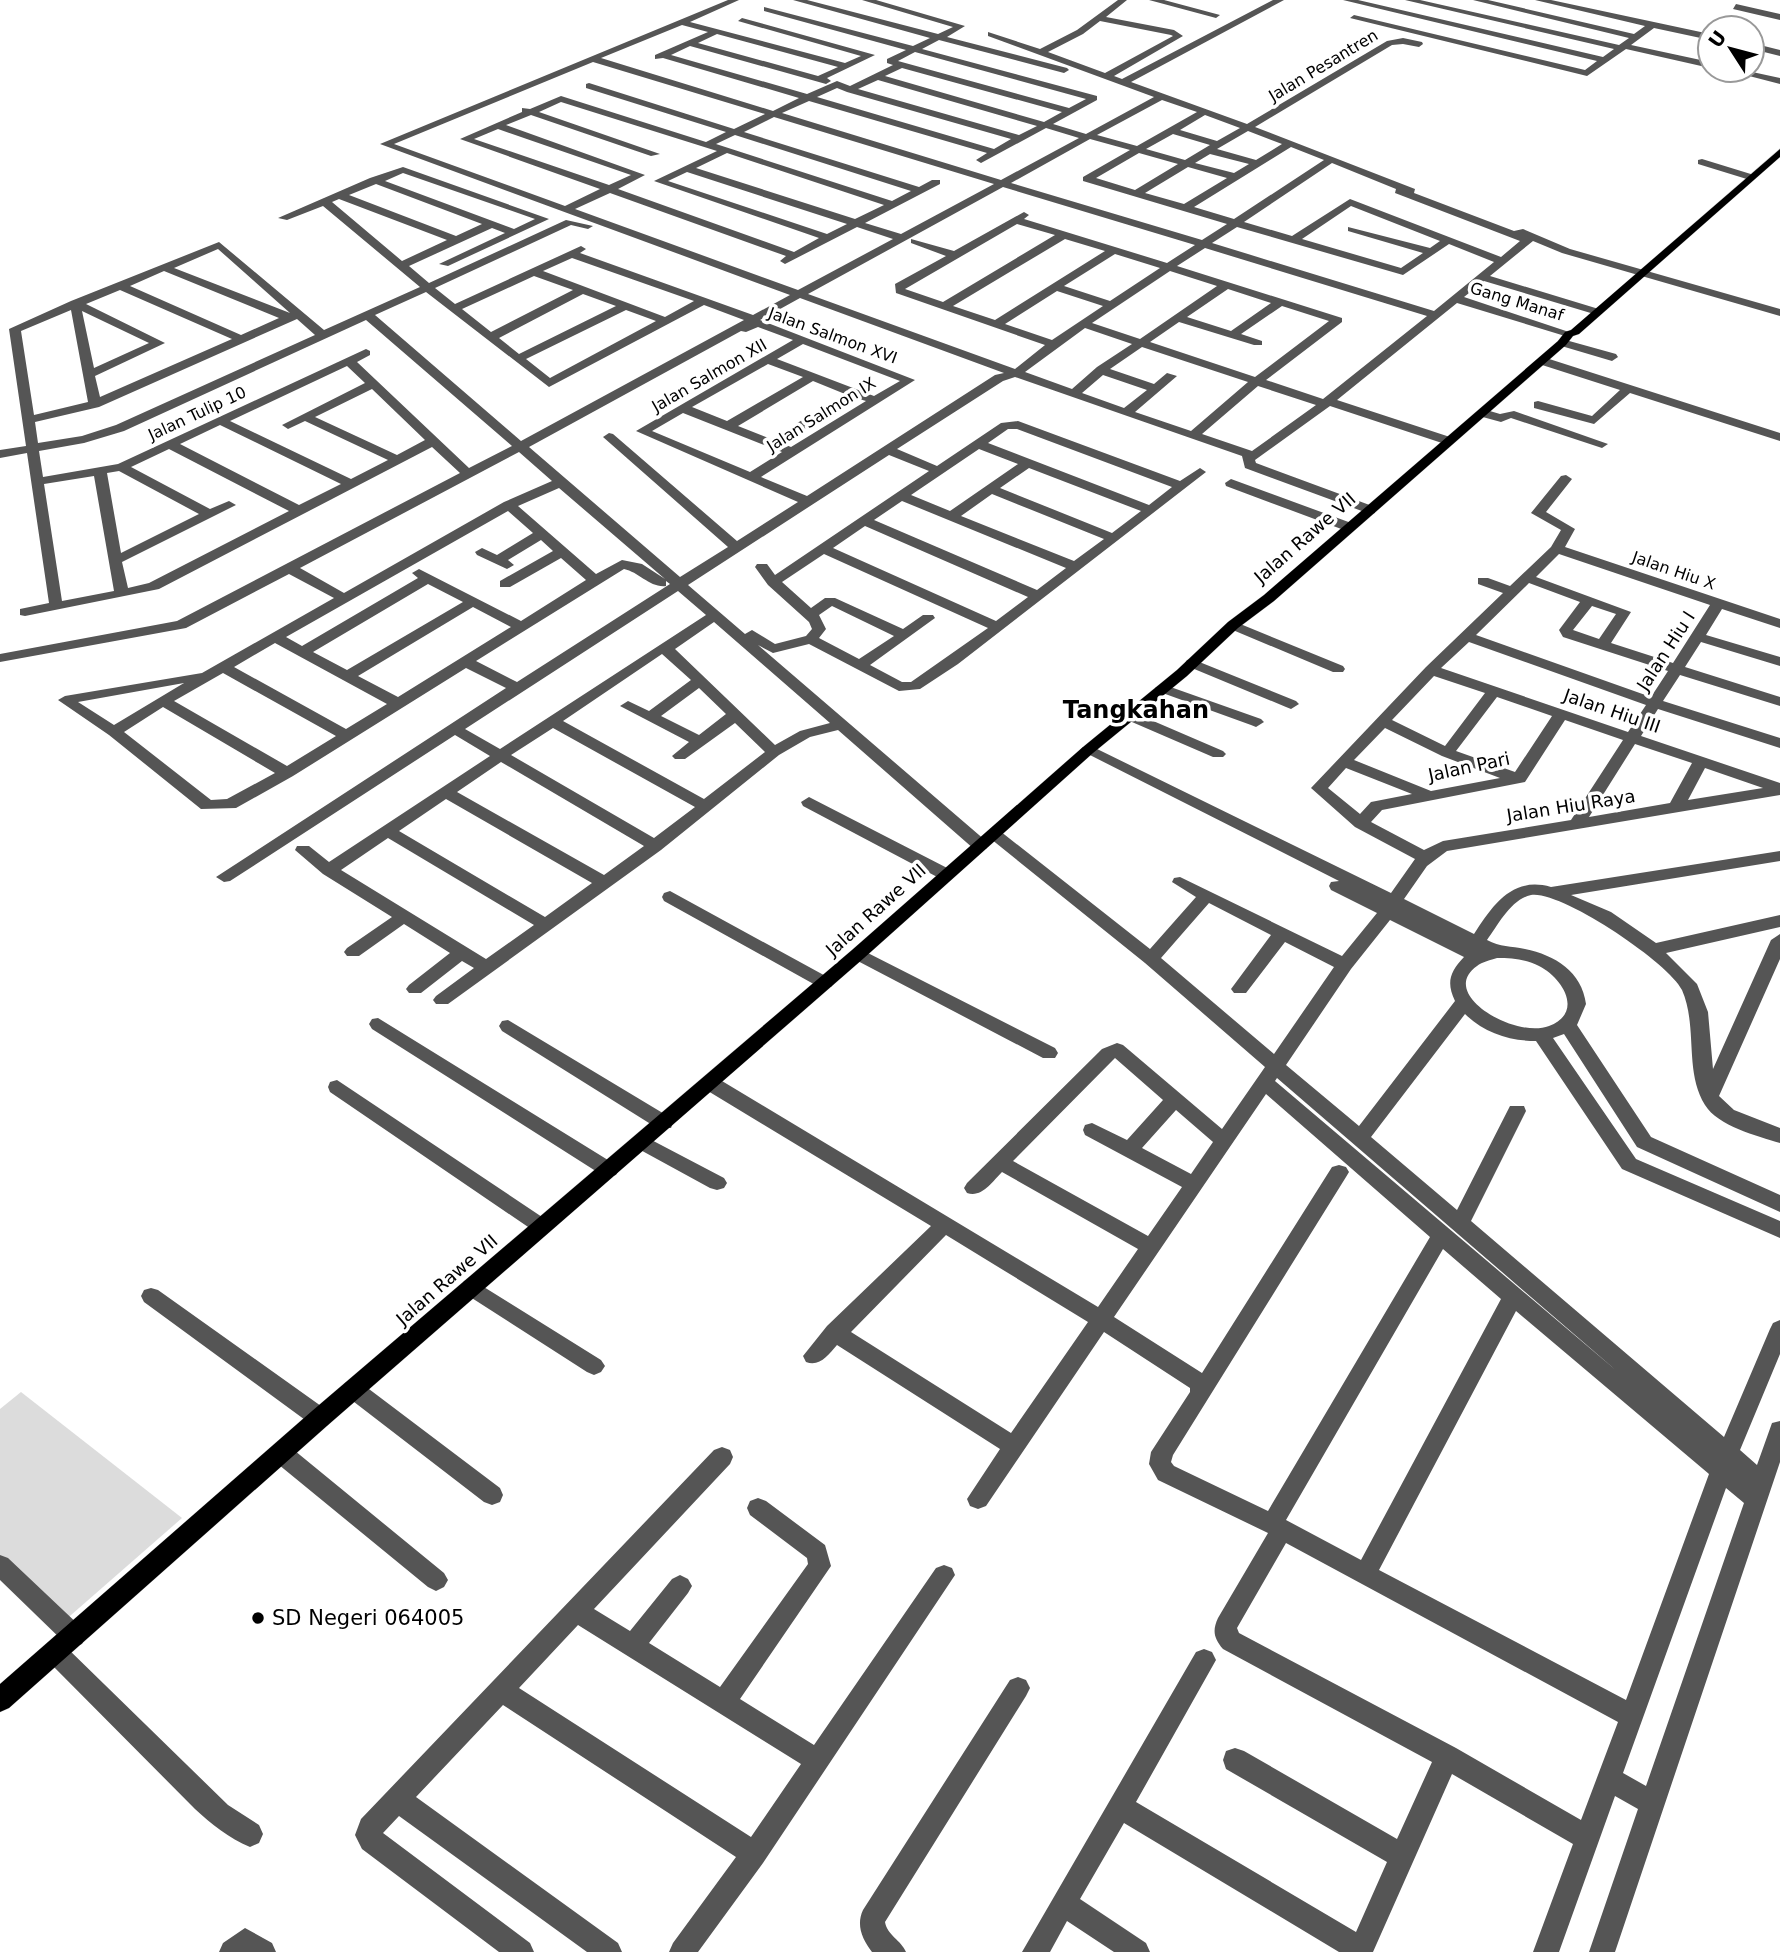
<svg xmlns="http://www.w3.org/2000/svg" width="1780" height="1952" viewBox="0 0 1780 1952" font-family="'DejaVu Sans',sans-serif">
	<rect width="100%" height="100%" fill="#fff"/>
	<!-- green -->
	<path fill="#dcdcdc" d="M21,1392L182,1518L63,1622L0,1565V1409Z"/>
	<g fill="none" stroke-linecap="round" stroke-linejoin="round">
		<!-- major casing -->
		<g stroke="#dbdbdb" stroke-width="1">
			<path id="major" d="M1780,149V157L1579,334L1573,336L1566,345L1274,601L1238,628L1187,676L1093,753L864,958L328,1425L9,1708L0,1712V1684L312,1411L852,950L1083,747L1177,670L1228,622L1264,595L1558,341L1565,332L1571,330Z"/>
		</g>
		<!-- minor -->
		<path fill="#555" fill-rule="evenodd" d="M728,0H739L690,22L845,63L861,56L738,21L742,18L875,55L827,78L831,81L826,84L690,46L671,55L807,94L837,81L850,86L893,65L887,63V59L906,50L764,11V7L913,46L930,38L793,0H807L938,34L953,27L862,0H876L965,26L947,37L1067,68L1069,70L1064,73L939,40L922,49L1097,96V100L1053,124L1086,134L1154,97L988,36V32L1040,49L1077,30L1118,0H1127L1106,17L1174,30L1183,36L1114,76L1122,79L1273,0H1284L1131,82L1247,124L1387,41L1403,38L1422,42L1423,44L1419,47L1403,44L1392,45L1255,127L1415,189L1414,193L1514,231L1523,229L1570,249L1780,309V316L1562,253L1533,241L1490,276L1602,310V314H1594L1484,281L1464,297L1575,334L1565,336L1457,303L1337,400L1453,438V444H1445L1330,406L1255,460L1256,463L1375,507V513L1370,514L1245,468L1242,456L1015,377L1003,381L897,449L937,466L1001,423L1018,421L1180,481L1200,468L1206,472L958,664L920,689L899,691L809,644L773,653L758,645L986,841L988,845L986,849H974L838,730L810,737L779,755L661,850L448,1004H436L433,1000L436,996L474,968L462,961L421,993H409L406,989L409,985L450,953L404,924L359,956H347L344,952L347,948L392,917L323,874L295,850L297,846H309L329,862L490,756L455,735L230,881L224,882L216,877L506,688L466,668L293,776L236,808L201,809L109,735L58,700L65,696L202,673L334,598L289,574L186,628L0,662V654L177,621L460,473L432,447L159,589L25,616L20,615V609L49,603L27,453L0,458V450L26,446L9,329L71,301L219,242L324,330L420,287L323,206L287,220L278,218L370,178L403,167L549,219L448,266L439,264L505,233L492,228L409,266L429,283L566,220L593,226L588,229L571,225L435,288L455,304L581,246L586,249L580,253L753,315L790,295L380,144ZM1100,21L1171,35L1173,36L1105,73L1048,52L1083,34ZM682,25L708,32L655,55V59L663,58L799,98L773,111L601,58ZM717,34L838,67L818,76L698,43ZM915,52L1086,99L1069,108L898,61ZM593,62L765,114L734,129L589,83L586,84V88L726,132L706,142L561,96L530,109L522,108V112L460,139L600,189L565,206L394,144ZM902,68L1062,112L1044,122L885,76ZM878,80L1037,126L1019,135L858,89ZM837,88L847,92L1011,139L994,149L817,97ZM1162,100L1197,112L1137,146L1097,135ZM809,101L987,153L976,160L981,163L1046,128L1079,138L1001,180L782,113ZM561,102L717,151L654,181L819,238L794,252L618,189L645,175L506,125L531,115L651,156L660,154L539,112ZM1205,115L1240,128L1217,141L1180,130ZM774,117L994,184L901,234L865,223L940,184V180H932L919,187L744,132ZM498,129L631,175L609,185L474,139ZM1248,131L1282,144L1256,160L1217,149ZM1173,134L1210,145L1185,160L1146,149ZM735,135L911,191L892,201L716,144ZM1090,139L1130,150L1083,177V181L1227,224L1202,240L1011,183ZM1291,147L1324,160L1234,219L1194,207ZM727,153L884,205L855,219L696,168ZM1139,153L1178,164L1135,190L1096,178ZM1210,154L1249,164L1234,173L1195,163ZM1332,163L1396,189L1395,193L1520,241L1501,257L1350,199L1292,236L1244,222ZM1188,167L1227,178L1184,204L1145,193ZM687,172L847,224L827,234L668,181ZM403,173L535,219L514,229L385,181ZM376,184L482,224L456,236L349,195ZM1003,187L1195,245L1167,263L1024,219L1029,215L1024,212L954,251L911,239V243L946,256L895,284L896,293L1045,345L1015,369L808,294ZM610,193L786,256L780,261L785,264L857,227L893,239L798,290L575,209ZM339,199L447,240L402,261L332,202ZM1351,206L1440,241L1430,248L1348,227V231L1423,253L1401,268L1302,239ZM1017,224L1055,235L943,302L905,289ZM1237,227L1403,275L1449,244L1494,262L1434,311L1212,243ZM1065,239L1105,251L995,320L953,306ZM1205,248L1427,316L1323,399L1266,380L1342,322V318L1177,266ZM218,249L290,313L174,268ZM1115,254L1160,268L1110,301L1064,286ZM572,258L694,301L665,317L543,271ZM164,271L279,318L241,335L130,286ZM1170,271L1217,286L1140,339L1092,323ZM534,276L573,290L491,332L462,309ZM1228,289L1271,303L1231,331L1187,317ZM120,290L232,339L100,397L95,376L165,343L86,304ZM1057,291L1103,306L1052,340L1005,324ZM426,292L549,387L704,305L744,320L521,441L375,315ZM583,294L616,306L519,354L499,338ZM800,298L1004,373L995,375L807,496L761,477L915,380L760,320ZM1282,306L1329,321L1255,377L1150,342L1179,322L1254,345H1262V341L1241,334ZM71,310L88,402L34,415L21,331ZM626,310L656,321L550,378L526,359ZM82,311L149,343L94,368ZM297,319L315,335L116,425L82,436L38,443L35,422L99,407ZM366,320L512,446L469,468L357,362L370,355V351L366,349L118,464L43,477L39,451L84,443L124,431ZM758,327L793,340L636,431L798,502L737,541L613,434L609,433L603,437L728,547L680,577L529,447L741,331L746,332ZM1085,328L1132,344L1097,367L1072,389L1025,372ZM803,344L900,381L874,396L777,359ZM1142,347L1248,382L1191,431L1135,412L1177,376L1167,373L1154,384L1110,369ZM768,364L803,377L727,421L692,407ZM347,366L365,383L282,425L288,429L305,421L388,460L351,479L230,421ZM1103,375L1147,390L1124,408L1082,393ZM813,381L845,394L771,439L738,426ZM1258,386L1316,405L1252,451L1202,434ZM372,389L425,440L397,455L315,417ZM856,398L866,401L791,447L781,443ZM683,413L782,452L750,472L652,431ZM220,425L341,484L299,505L180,444ZM1008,429H1017L1172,487L1149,505L988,443ZM169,449L289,511L149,583L128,588L122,562L236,505L229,501L210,509L131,467ZM979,449L1018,464L950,511L911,495ZM519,452L552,481L504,502L344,593L300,568ZM889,455L929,471L775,575L767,564H757L755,567L768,585L809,622L812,629L806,636L775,644L752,630L745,634L688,585ZM1029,468L1141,511L1112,533L1000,488ZM119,471L199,514L121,553L107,473ZM94,476L114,591L62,601L44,484ZM559,488L665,579L642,564L622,560L596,574L518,506ZM992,494L1104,539L1074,561L961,516ZM902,501L1066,568L1037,590L874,520ZM508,511L533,533L497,555L482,548L475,552L477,555L507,569L514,565L508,560L541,540L553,551L500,581V587H510L561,558L586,580L521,621L419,569L412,573L418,578L302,646L286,637ZM865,526L1028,597L996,621L833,548ZM824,554L988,628L911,682H902L870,665L935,618L933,615H923L903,629L835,598H825L811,608L782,582ZM624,569C639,572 650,588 666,586V581L670,584L517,682L476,661ZM428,584L463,602L347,670L313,652ZM678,591L706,615L500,749L465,729ZM832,606L894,636L859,659L819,638L826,629L819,615ZM473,607L511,627L398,697L358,676ZM714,622L830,723L800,731L775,745L675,649ZM275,643L387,704L346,729L234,667ZM662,654L691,680L649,711L628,701L620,706L689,742L672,756L675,759H685L735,723L765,752L704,799L563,721ZM223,673L336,736L287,766L174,701ZM184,683L114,725L78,702ZM699,688L726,714L699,735L661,716ZM163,707L275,773L227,799L211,800L124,732ZM553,728L695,807L654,838L511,755ZM501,762L644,846L604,875L457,792ZM446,799L592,883L545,917L399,831ZM388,838L534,925L486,959L341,870Z
			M1149,0H1164L1220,15L1216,18Z
			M1343,0H1358L1603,57L1614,49L1405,0H1420L1619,45L1629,38L1473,0H1488L1634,34L1645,26L1535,0H1551L1710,34V40L1654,28L1631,45L1710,62V68L1626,49L1587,76L1350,18L1354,15L1585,70L1597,61Z
			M1736,4L1780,14V20L1733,9Z
			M1752,43L1780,50V56L1752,49Z
			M1726,70H1743L1780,78V84Z
			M1702,159L1754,175L1755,177L1750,180L1698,164V160Z
			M1562,339L1616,354L1618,357L1612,361L1558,345V341Z
			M1543,357L1780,433V441L1630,393L1594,424L1534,408V402L1538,401L1592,416L1620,390L1539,364V358Z
			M1483,409L1500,414L1514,411L1608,444L1602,448L1511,418L1501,422L1479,416L1477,413Z
			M1566,475L1572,479L1546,512L1575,529L1565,547L1780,619V628L1722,609L1706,635L1780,657V666L1701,642L1685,667L1780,697V706L1680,675L1663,701L1780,738V748L1658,709L1641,736L1780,783V795L1447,851L1427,866L1404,899L1474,934C1493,905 1512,876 1551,887L1780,851V861L1571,895L1611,912L1656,943L1780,915V927L1666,953L1697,984L1708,1012L1713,1069L1771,940L1780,934V959L1719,1096L1734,1110L1780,1128V1143C1757,1136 1718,1126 1705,1105C1684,1071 1698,1027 1682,990C1669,963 1561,890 1531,895C1511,899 1498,925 1487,940C1500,947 1511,946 1525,949C1555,955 1582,972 1586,1004L1577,1025L1651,1137L1780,1195V1212L1637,1147L1564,1034L1553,1038L1636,1159L1780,1221V1238L1622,1169L1536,1041C1510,1041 1484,1033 1465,1014L1371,1137L1457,1210L1510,1106H1524L1526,1111L1471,1221L1724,1437L1770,1329L1773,1323L1780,1320V1354L1740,1450L1757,1465L1772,1423L1780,1421V1462L1615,1952H1589L1638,1809L1615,1796L1559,1952H1533L1573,1844L1452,1774L1373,1952H1339L1124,1823L1080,1899L1146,1943L1150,1952H1114L1067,1921L1050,1952H1022L1196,1652L1204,1649L1212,1652L1216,1660L1136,1802L1356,1932L1387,1862L1226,1769L1223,1760L1226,1751L1235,1748L1244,1751L1397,1839L1432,1762L1223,1649C1214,1638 1212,1631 1218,1618L1268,1533L1158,1480L1149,1464L1151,1452L1190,1392V1388L1104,1332L986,1506L978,1509L970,1506L967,1499L1000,1449L837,1345C828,1355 820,1367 806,1362L803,1356L827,1326L931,1226L703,1088L701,1083L703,1078H717L1098,1307L1138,1249L1002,1172C992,1182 982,1198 967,1193L964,1188L967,1183L1102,1049L1117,1043L1123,1045L1222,1129L1265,1067L1145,963L986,835L988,831H1000L1150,949L1196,897L1172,882L1174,878L1180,877L1342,956L1377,913L1331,890L1329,886L1331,882L1339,881L1080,750L1083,747H1093L1391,893L1415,859L1355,827L1311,788L1426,667L1503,593L1478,584V578H1488L1510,586L1551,547L1561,530L1531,513L1561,476ZM1559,554L1710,605L1673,663L1611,643L1631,612L1536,577ZM1529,583L1580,602L1559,630L1563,637L1668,671L1651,697L1476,635ZM1592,606L1616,614L1599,639L1573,630ZM1469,642L1646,705L1628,732L1441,668ZM1434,676L1485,693L1445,746L1392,720ZM1497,697L1552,716L1515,772L1456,751ZM1565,720L1623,740L1571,820L1443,841L1424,850L1371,822L1382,810L1525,782ZM1385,728L1442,756L1500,778L1431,791L1354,760ZM1635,744L1692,763L1670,803L1589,817ZM1346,768L1412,794L1371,802L1360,814L1328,788ZM1705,768L1763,788L1688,800ZM1209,903L1271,935L1234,985L1231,989L1234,993H1246L1285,942L1334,967L1274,1054L1161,958ZM1390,920L1464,957C1450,972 1446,982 1455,1001L1359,1126L1286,1065L1351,969ZM1497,958C1512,958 1526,959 1539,966C1563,978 1584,1013 1549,1026C1515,1039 1437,994 1477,966C1482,962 1491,960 1497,958ZM1115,1058L1163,1100L1127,1140L1092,1123L1085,1125L1083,1130L1085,1135L1182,1187L1148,1236L1013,1161ZM1277,1078L1618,1372L1275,1081ZM1266,1094L1430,1237L1268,1511L1174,1466L1171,1462L1173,1455L1346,1177L1349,1172L1346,1167L1339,1165L1332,1167L1202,1373L1114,1317ZM1176,1110L1213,1142L1191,1174L1142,1148ZM946,1235L1088,1322L1011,1433L851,1332ZM1443,1249L1501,1299L1361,1560L1286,1520ZM1516,1311L1709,1474L1626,1700L1379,1570ZM1726,1488L1744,1503L1646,1786L1623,1773ZM1286,1543L1618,1722L1581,1820L1456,1748L1239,1633L1237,1628Z
			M1231,479L1354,524L1356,527L1349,531L1344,530L1226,486L1225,483Z
			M1233,621L1343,666L1345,669L1343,672H1333L1228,628L1226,625Z
			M1192,659L1296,701L1299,704L1291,709L1286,707L1187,666L1185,663L1187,660Z
			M1162,684L1261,719L1264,722L1256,727L1251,725L1157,691L1155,688Z
			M1130,711L1223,751L1226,754L1223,757H1213L1125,719L1122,716Z
			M809,797L953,871L955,875L947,880L941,879L803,806L801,802Z
			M670,891L831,979L834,983L831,987H819L664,901L662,897L664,893Z
			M858,948L1055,1048L1058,1053L1055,1058H1043L852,958L849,954Z
			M378,1018L616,1165L619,1170L616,1175L609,1177L602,1175L372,1029L369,1024L372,1019Z
			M508,1020L671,1118L673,1123L671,1128H657L502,1031L499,1026L502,1021Z
			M337,1080L548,1221L551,1226L548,1231L541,1234L534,1231L330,1092L328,1087L330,1082Z
			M642,1135L724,1178L727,1183L724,1188L717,1190L710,1188L635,1147L632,1142L635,1137Z
			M471,1279L601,1360L605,1366L601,1372L594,1375L587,1372L464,1293L461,1287L464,1281Z
			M151,1288L158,1290L328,1411L331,1418L328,1425L320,1427L312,1425L144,1302L141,1296L144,1290Z
			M353,1380L361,1383L500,1488L503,1495L500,1502L492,1505L484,1502L345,1395L342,1389L345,1383Z
			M281,1444L289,1446L444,1573L448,1580L444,1587L436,1591L428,1587L273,1460L270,1453L273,1446Z
			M722,1447L730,1450L733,1457L730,1464L594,1609L630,1631L672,1579L680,1575L688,1579L692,1586L688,1593L649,1643L720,1687L808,1564L807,1558L750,1515L747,1508L750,1501L758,1498L766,1501L825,1545L831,1566L740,1699L814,1745L936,1568L944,1565L952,1568L955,1575L763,1863L698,1952H669L673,1943L736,1857L503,1705L416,1797L618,1943L622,1952H587L399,1816L383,1833L530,1943L534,1952H499L362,1849L355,1835L361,1819L714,1450ZM578,1625L801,1764L751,1837L519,1688Z
			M0,1555L8,1558L82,1628L86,1636L82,1644L74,1647L66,1644L0,1580Z
			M55,1641L63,1644L228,1805L259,1825L263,1834L259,1843L250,1847C229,1838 211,1824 195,1809L47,1660L43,1652L47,1644Z
			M1018,1677L1026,1680L1030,1688L1026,1696L885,1922C887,1935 901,1940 906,1952H872C862,1939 856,1925 863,1910L1010,1680Z
			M245,1928L272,1943L276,1952H219L223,1943Z"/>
		<!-- major -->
		<use href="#major" fill="#000" fill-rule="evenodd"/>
	</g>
	<!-- markers -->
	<circle fill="#000" stroke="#fff" stroke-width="2.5" cx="258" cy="1618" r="7"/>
	<g text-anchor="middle" stroke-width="7" stroke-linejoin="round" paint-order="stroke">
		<!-- far-street labels -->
		<g font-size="16" fill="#000" stroke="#fff">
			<text transform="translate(1323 65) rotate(-31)" y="6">Jalan Pesantren</text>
			<text transform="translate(1517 301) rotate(17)" y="6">Gang Manaf</text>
			<text transform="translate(833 335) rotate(20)" y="6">Jalan Salmon XVI</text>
			<text transform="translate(709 375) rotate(-30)" y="6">Jalan Salmon XII</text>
			<text transform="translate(197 413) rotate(-25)" y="6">Jalan Tulip 10</text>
			<text transform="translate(821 414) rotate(-32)" y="6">Jalan Salmon IX</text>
			<text transform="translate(1674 570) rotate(19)" y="6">Jalan Hiu X</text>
		</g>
		<!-- street labels -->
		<g font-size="18" fill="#000" stroke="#fff">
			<text transform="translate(1305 538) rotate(-41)" y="6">Jalan Rawe VII</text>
			<text transform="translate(1666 651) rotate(-57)" y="6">Jalan Hiu I</text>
			<text transform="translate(1612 711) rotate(19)" y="6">Jalan Hiu III</text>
			<text transform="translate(1469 767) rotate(-12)" y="6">Jalan Pari</text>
			<text transform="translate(1571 806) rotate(-9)" y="6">Jalan Hiu Raya</text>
			<text transform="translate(876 910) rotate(-42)" y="6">Jalan Rawe VII</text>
			<text transform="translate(447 1280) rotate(-41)" y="6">Jalan Rawe VII</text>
		</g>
		<!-- near-poi labels -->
		<g font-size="21" fill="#000" stroke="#fff" text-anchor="start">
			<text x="272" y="1625">SD Negeri 064005</text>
		</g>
		<!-- district labels -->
		<g font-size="24" font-weight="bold" fill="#000" stroke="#fff">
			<text x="1136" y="718">Tangkahan</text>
		</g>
	</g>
	<!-- north arrow -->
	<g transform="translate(1731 49) rotate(306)"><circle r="33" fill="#ffffff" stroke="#999999" stroke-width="2"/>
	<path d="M0-5L12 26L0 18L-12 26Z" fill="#000000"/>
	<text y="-10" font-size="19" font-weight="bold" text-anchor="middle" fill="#000000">U</text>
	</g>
</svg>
